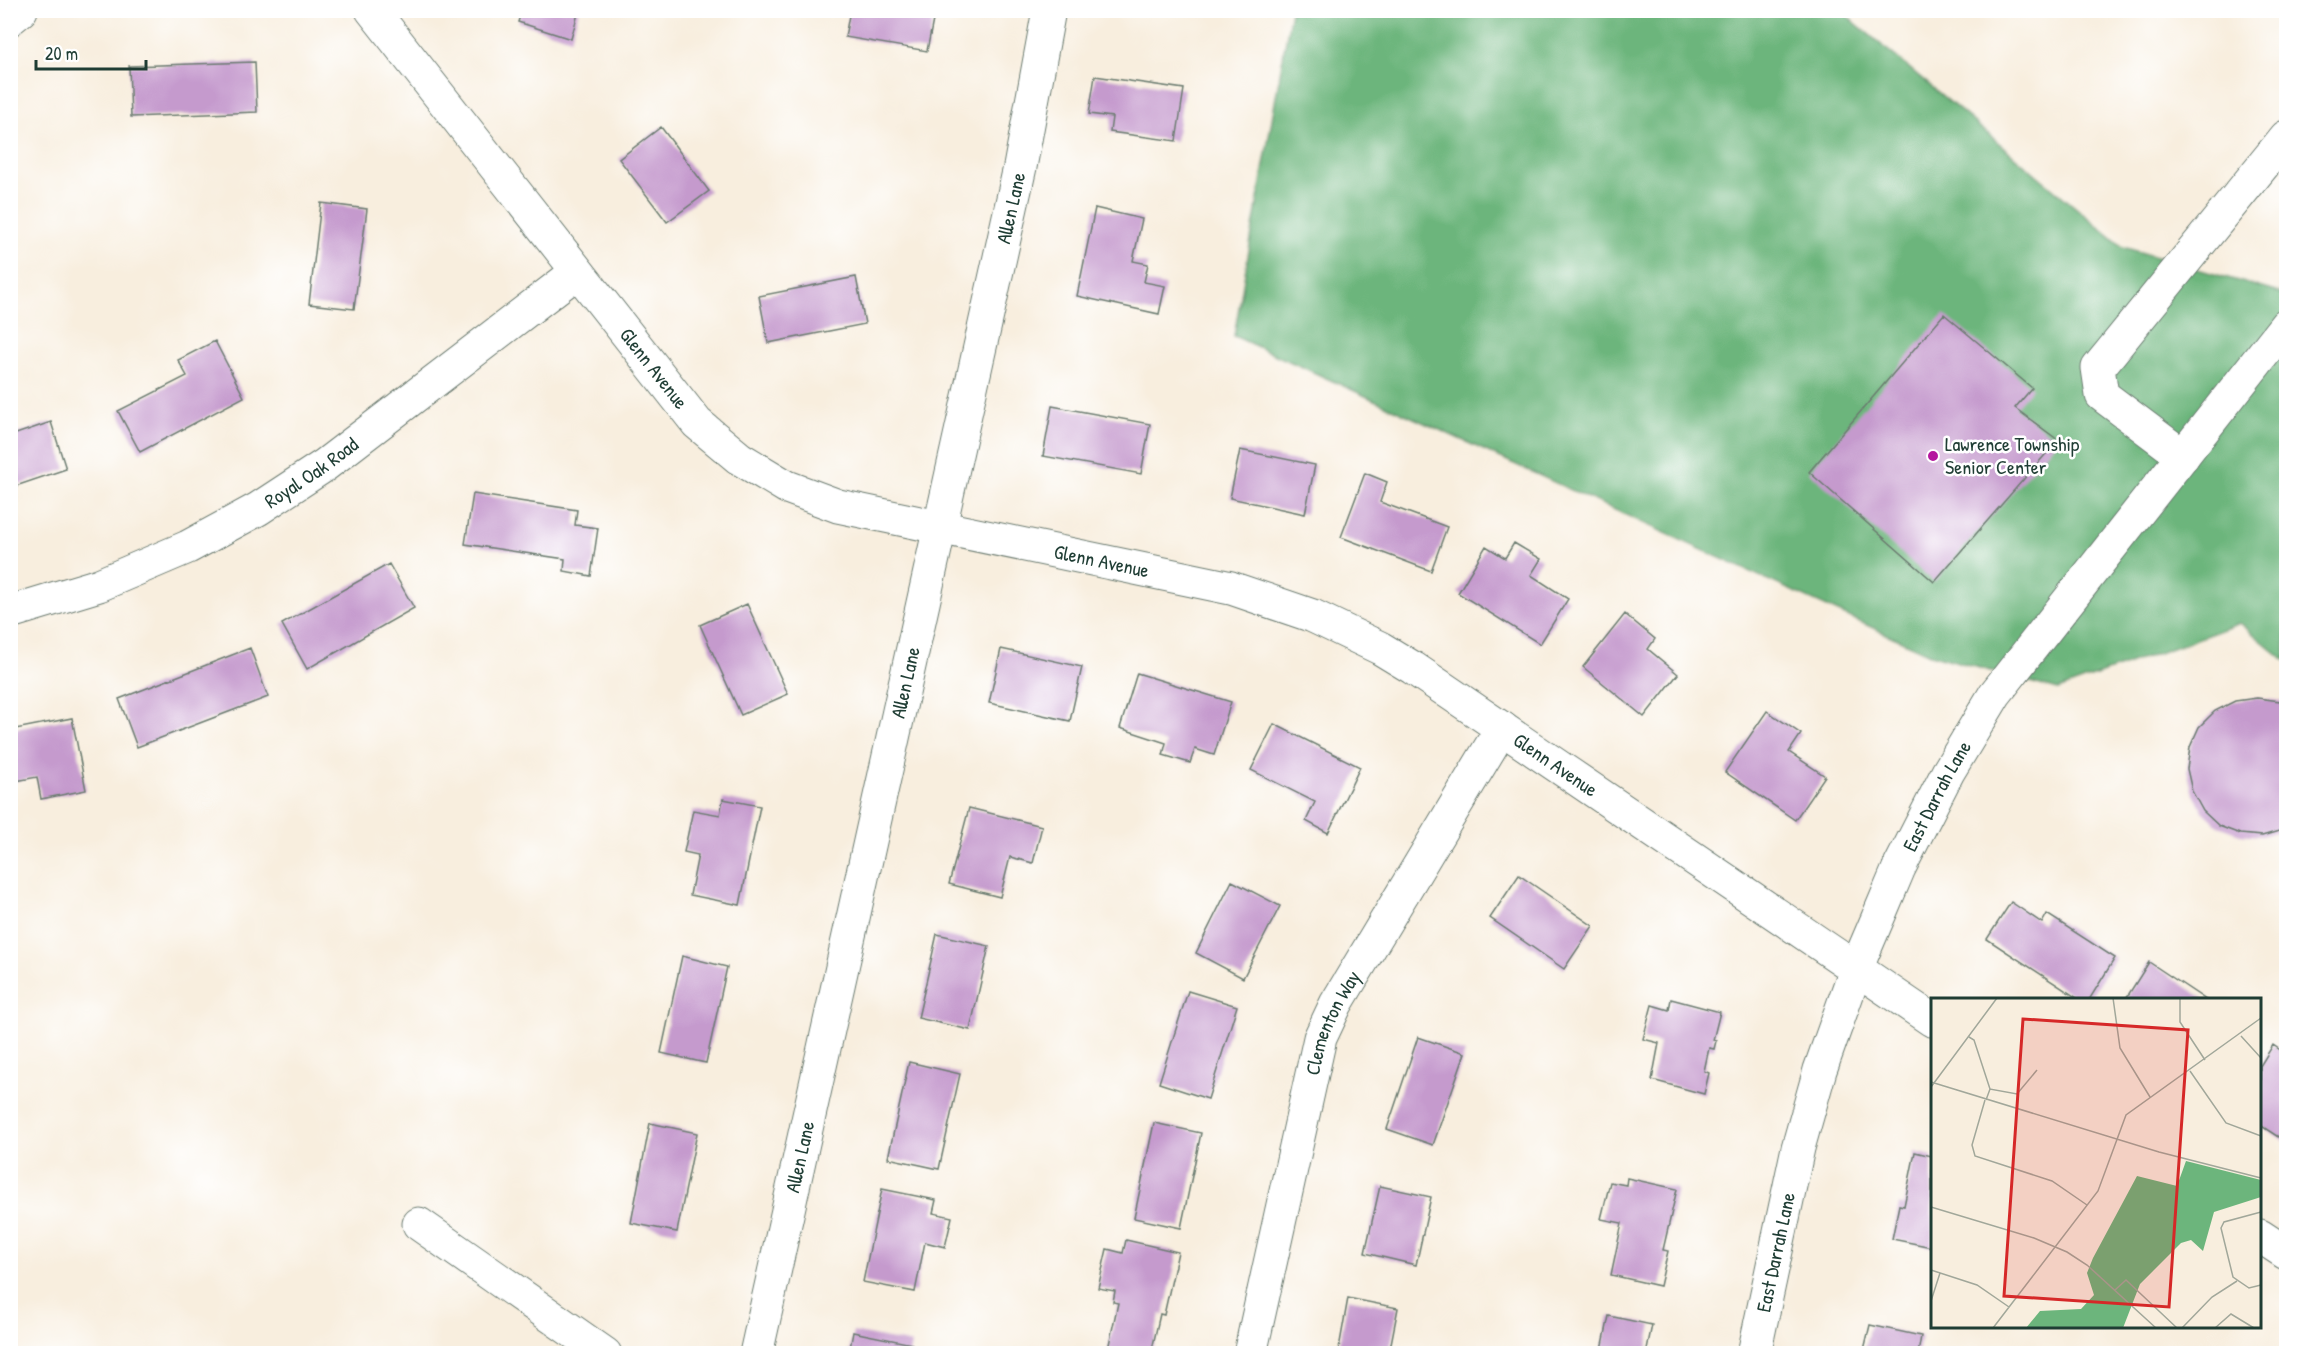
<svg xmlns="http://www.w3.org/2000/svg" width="2297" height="1364" viewBox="0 0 2297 1364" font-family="'Patrick Hand',sans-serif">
	<rect width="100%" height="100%" fill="#fff"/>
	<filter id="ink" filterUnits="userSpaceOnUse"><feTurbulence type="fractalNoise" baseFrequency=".0167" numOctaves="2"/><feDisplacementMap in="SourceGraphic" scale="12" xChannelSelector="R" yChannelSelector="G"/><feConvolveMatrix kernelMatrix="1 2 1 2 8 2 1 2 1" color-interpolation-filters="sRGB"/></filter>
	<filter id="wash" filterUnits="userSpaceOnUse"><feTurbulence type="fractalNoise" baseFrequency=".008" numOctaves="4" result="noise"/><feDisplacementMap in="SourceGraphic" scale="24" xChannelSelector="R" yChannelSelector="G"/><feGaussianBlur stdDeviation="1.35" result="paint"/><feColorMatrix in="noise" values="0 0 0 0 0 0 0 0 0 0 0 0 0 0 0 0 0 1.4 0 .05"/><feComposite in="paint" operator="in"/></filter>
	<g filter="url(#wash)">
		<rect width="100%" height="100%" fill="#f8eede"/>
		<!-- forest -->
		<path fill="#6cb57c" stroke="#467958" stroke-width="1.5" d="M1291,11H1841L2123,247L2286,295V661L2240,623L2058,690L1930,654L1234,336Z"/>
		<g id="blocks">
			<!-- building -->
			<path fill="#c59acd" d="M522,10H579L571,39L518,22Z
				M850,10H935L927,51L845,37Z
				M255,62L257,112L131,117L129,66Z
				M1095,76L1184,89L1176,141L1110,132L1112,117L1089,114Z
				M661,127L709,191L667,222L619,159Z
				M321,203L367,209L354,309L309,304Z
				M1095,208L1142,219L1133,261L1148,264L1144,282L1165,286L1159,314L1077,296Z
				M856,277L865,324L768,343L759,296Z
				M1944,314L2032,388L2015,408L2058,440L1934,582L1809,472Z
				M215,341L244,397L140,452L118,411L187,376L178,360Z
				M1052,406L1150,424L1141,474L1043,456Z
				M51,422L66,469L10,488V436Z
				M1240,450L1315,465L1305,514L1230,498Z
				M1365,473L1387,482L1380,502L1447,527L1431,571L1341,537Z
				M473,494L577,510L575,525L598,528L591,576L564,571L565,559L465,544Z
				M1514,543L1541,559L1531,575L1568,599L1540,644L1458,593L1486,546L1505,558Z
				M389,564L414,608L307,669L282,624Z
				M747,604L788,694L741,715L700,625Z
				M1625,614L1655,639L1648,649L1678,674L1644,717L1583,667Z
				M250,648L268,697L137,747L119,699Z
				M1001,649L1082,667L1070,721L989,703Z
				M1137,673L1231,702L1214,755L1195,749L1190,763L1163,755L1166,743L1120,728Z
				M2257,698L2280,701L2286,705V829L2262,836L2240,834L2219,826L2203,811L2192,791L2187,769L2190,747L2199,727L2215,711L2235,701Z
				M1767,711L1801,734L1789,752L1825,776L1795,820L1725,772Z
				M72,718L86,790L41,799L37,777L10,782V730Z
				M1274,724L1360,767L1328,833L1306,821L1315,802L1251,770Z
				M723,799L760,806L740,905L690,895L698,855L684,852L693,810L720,815Z
				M969,808L1042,826L1033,863L1010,857L1000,897L949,884Z
				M1519,875L1593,926L1564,969L1490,918Z
				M1232,881L1280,906L1243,978L1196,953Z
				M2011,902L2042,923L2047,914L2115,958L2089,1000H2080L1987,939Z
				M937,934L989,946L970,1030L918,1018Z
				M682,956L727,967L706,1063L661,1053Z
				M2149,962L2206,1000H2125Z
				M1188,991L1237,1006L1208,1099L1159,1083Z
				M1671,999L1720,1012L1713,1040L1716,1041L1714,1049L1709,1048L1704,1071L1709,1073L1704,1094L1652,1080L1659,1043L1643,1039L1652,1005L1669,1010Z
				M1418,1037L1465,1053L1433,1145L1387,1129Z
				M2273,1045L2286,1054V1142L2260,1125V1066Z
				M909,1062L960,1074L939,1169L888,1158Z
				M650,1123L697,1133L677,1232L631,1223Z
				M1154,1123L1201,1133L1181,1228L1134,1218Z
				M1915,1152L1932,1156V1247L1892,1239L1899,1205L1904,1206Z
				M1627,1178L1677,1189L1663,1250L1668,1251L1660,1286L1611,1275L1622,1223L1601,1219L1610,1182L1626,1185Z
				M1380,1186L1431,1197L1416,1265L1365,1253Z
				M882,1189L936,1200L933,1213L952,1217L945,1247L925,1242L915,1292L863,1282Z
				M1126,1240L1178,1252L1164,1315L1160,1314L1151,1354H1129L1108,1349L1118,1303L1113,1302L1115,1291L1098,1288L1107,1249L1123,1253Z
				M1348,1298L1398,1308L1389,1354H1338Z
				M1609,1316L1652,1325L1646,1354H1601Z
				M1870,1325L1921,1336L1918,1354H1863Z
				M853,1332L912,1344L910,1354H849Z"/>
		</g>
	</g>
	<g filter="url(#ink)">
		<use href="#blocks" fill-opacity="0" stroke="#6b7b70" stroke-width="1.5"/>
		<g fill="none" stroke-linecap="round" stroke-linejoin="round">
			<!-- minor casing -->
			<g stroke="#6b7b70" stroke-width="35">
				<g id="minor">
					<path id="s1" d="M372,10L697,423L739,458L787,487L838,506L1231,588L1313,616L1380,648L1413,668L1932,1020"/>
					<path d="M10,19L21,10"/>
					<path d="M2183,456L2102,395L2098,368L2286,137"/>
					<path id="s2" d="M10,612L99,585L188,547L258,509L325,465L577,272"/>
					<path d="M419,1224L605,1354"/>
					<path d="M2260,1236L2286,1253"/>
					<path id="s3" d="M756,1354L1020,167L1049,10"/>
					<path id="s4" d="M1250,1354L1320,1038L1336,1004L1502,728"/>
					<path id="s5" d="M1754,1354L1798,1148L1820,1070L1856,969L1880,913L1899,868L1948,772L1995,694L2286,325"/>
				</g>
			</g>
			<!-- minor -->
			<use href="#minor" stroke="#fff" stroke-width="33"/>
		</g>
	</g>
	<!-- markers -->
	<circle fill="#b5179e" stroke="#fff" stroke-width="2" cx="1933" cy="456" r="6"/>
	<g text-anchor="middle" stroke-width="5" stroke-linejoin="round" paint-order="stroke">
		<!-- street labels -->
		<g font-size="20" fill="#1f3d34" stroke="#fff">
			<text dy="7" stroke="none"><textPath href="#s3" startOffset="1174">Allen Lane</textPath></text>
			<text dy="7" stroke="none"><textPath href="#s1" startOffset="456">Glenn Avenue</textPath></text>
			<text dy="7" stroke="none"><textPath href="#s2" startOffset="334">Royal Oak Road</textPath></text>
			<text dy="7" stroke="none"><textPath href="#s1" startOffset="960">Glenn Avenue</textPath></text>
			<text dy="7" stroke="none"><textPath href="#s3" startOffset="688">Allen Lane</textPath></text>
			<text dy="7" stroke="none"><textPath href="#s1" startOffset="1464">Glenn Avenue</textPath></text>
			<text dy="7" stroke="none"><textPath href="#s5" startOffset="590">East Darrah Lane</textPath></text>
			<text dy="7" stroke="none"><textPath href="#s4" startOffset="342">Clementon Way</textPath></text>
			<text dy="7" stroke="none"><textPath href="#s3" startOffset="202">Allen Lane</textPath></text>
			<text dy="7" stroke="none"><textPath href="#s5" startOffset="104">East Darrah Lane</textPath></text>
		</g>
		<!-- poi labels -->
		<g font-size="20" fill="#1f3d34" stroke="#fff" text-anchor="start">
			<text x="1945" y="451">Lawrence Township<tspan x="1945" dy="23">Senior Center</tspan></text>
		</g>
	</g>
	<!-- overview -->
	<g transform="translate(1931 998)">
		<rect width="330" height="330" fill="#f8eede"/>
		<path d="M255,163L330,182V199L283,214L272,253L260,242L250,245L209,286L192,330H95L109,313L150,311L163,297L156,275L162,260L206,178L246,188Z" fill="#6cb57c"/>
		<path fill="none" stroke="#a1a79a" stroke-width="1.5" d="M182,0L189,50L219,99M249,0V24L274,62M310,38L330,60M38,39L43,42L59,91M259,73L295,125L330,138M0,84L228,154L330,180M0,89L66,0M54,102L41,147L44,158L121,183L156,207M55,102L59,91L86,96L106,72M0,209L103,240L136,254L156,267L225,330M330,214L293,224L290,230L302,279L318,290L330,287M0,272L46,287L78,309M184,292L195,282L246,330M0,303L9,275M62,330L167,193L195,117L330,20M251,330L281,299L306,283M284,330L300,316L323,330"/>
		<path fill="#d62828" fill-opacity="0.15" stroke="#d62828" stroke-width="3" d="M92,21L257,32L238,309L73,298Z"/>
		<rect width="330" height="330" fill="none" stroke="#1f3d34" stroke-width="3"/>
	</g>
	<!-- margin -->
	<rect width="2297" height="1364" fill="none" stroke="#fff" stroke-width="36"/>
	<!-- scale -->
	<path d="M36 60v9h110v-9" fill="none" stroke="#1f3d34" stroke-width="3"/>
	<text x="45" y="60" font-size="18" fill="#1f3d34" stroke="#ffffff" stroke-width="4.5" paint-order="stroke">20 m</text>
</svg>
